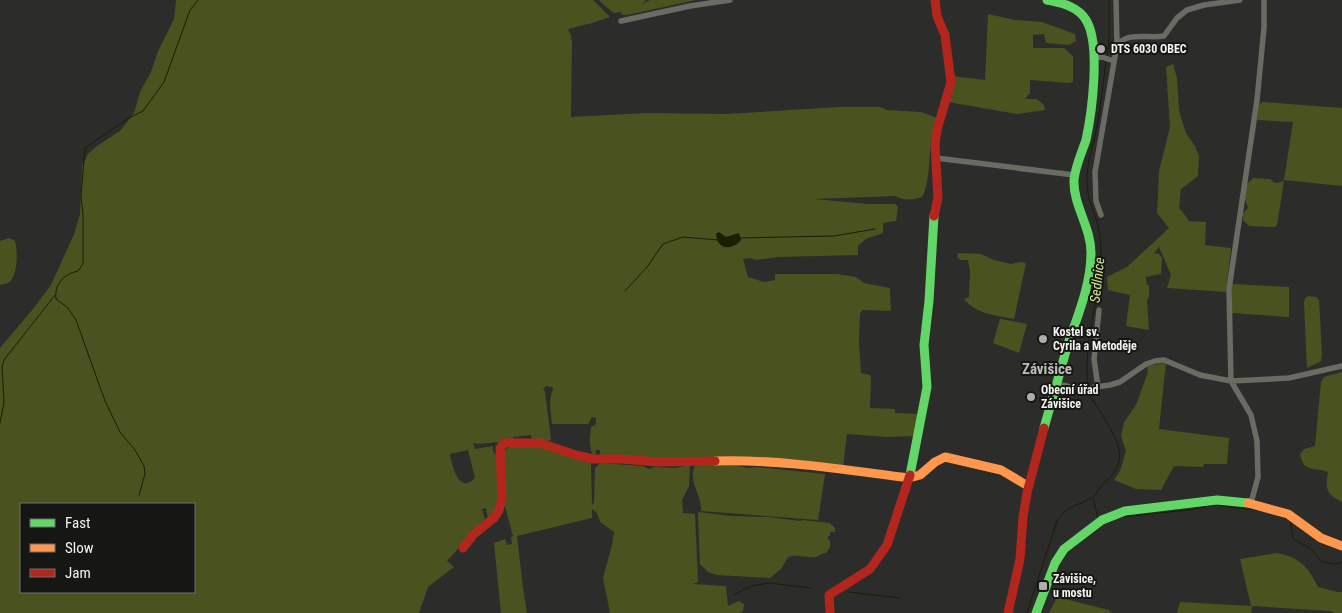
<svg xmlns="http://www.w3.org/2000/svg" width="1342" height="613" viewBox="0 0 1342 613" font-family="'Roboto Condensed',sans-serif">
	<rect width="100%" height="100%" fill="#2c2d2b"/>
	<!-- green -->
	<path fill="#4a5220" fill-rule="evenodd" d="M176,0H593L610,17L592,23L568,29L572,38L570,39L572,40L571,117L646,113L727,114L839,107H880L887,110L921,112L937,118C935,126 932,133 931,141C929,156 930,184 922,197C914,200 903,201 895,196L814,199L868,204H895L898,207L896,221L883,223V233L866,239L858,246V255L778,257L757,260L750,258L743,259L748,277L764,282L775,280V274H837L856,277L864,283L890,288L891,311L863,310L860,313L859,342L861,373L870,375L871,377L870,408L895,409V413L920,414L914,436L887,437L847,434L843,467L815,462L736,457L683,460L600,457V450H596L595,457C588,450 590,437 591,427L596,424V418L592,417L588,424H552C551,413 548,400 553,389L552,387L546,386L543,389L545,392L551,439L549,441L531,438V435L513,437L514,441L476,444L473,442L475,449L493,446V451L498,459L501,498L488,521L486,508L482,509L486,523L472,533L447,561L454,567L428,587L419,613H0V348L33,309L51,285L74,234L80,214L82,166L88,154L97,146L120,131L134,113L140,92L151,72L158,51L174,19ZM468,450L475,478C459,495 452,466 450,454ZM21,504H194V592H21Z
		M599,0H646L642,4L650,0H696L627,15H622L621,12L614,13L605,6Z
		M988,14L1015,20L1042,22L1075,34L1076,41L1069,45L1046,43L1044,34L1033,35V48H1064L1073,56V82L1068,83L1031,80L1030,81V93L1025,99H1037L1044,105L1045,110L1017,114L948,102L952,76L985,80Z
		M1173,64L1177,78L1179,111L1186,133L1195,146L1199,156L1198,176L1181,189L1179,208L1188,219V221L1206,222L1205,245L1231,248L1226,292L1167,288L1171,275L1159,247L1154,253L1159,254L1162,258L1161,274L1146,277L1147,285H1149V298L1147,299L1149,330L1126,326L1130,295L1108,290L1107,277L1127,267L1169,228L1157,213L1159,171L1170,127L1166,67Z
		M1262,102L1342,108V186L1284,180L1293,122L1257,120L1259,105Z
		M1253,178L1270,179L1275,183L1284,181L1277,225L1275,227L1249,226L1243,220V213L1248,208L1244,197L1246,185Z
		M9,238L15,241C18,251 18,278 8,283C7,284 1,284 0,285V241Z
		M958,253L981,254L994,260L1011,264L1021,262L1026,263L1014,319C996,315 977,315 964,299L969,297L970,271L968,260H960L957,257Z
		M1232,284L1289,287V317L1231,313Z
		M1308,296L1316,297L1319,300L1322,355L1321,361L1307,368L1304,303L1305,298Z
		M1000,319L1027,324L1019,353L993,343Z
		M1166,363L1159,429L1229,438L1227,464H1204L1203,467L1174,466L1161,490L1136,489L1114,480L1120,471L1126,451L1121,436L1124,422L1136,405L1148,372L1147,366Z
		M1342,372V502C1326,494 1325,489 1328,472C1315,467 1303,473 1300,454L1304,449L1315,446L1321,382L1324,377Z
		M541,446L591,462L592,505L594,503L595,468L600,463L643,466L649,469L654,467L675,468L690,465L689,486L682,500L683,513L695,514L698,582L693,584L726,586L728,606L739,601L744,604L743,611L740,613H610L603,578L612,545L614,532L600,522L597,513L592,509V518L517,536L523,588L527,613H501L494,543L505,539L507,545L512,544L511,537L513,536L504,503L503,450L510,447Z
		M731,464L747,468L756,467L825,474L818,520L701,511C702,494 689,485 694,467L696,465Z
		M698,512L731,516L768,517L800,521L802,520L830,523L835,528V532H830V536H828V540H830V547L826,553C821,553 819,557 814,557C805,558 797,554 788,557L781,569L770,578L717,575L708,572L700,564Z
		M1276,553C1299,557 1308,566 1318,587L1337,592H1342V613H1335L1330,611L1252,606L1251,613H1177L1180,602L1251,606L1240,559Z
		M1057,597L1109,610L1111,613H1049Z"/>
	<!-- water -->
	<path fill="#191e04" d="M719,232L726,237L739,233L741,240C732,251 717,250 716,234Z"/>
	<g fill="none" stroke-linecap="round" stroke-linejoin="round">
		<!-- stream -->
		<path stroke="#191e04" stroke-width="1" d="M1107,57L1109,39V0
			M739,238L834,236L875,229
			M625,291L647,267L663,244L683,237L718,240
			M1088,385C1083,340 1100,300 1101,256C1101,247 1100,235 1098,226C1094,210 1087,199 1087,182C1086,162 1094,144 1097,126C1101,104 1103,83 1106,61
			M0,423L4,402L2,367L4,360L55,295
			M139,495L145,474L144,466L135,450L120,432L105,401L76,320L68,308L56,299C54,284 64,274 78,271L83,264V215L81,196L85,148L129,118L143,111L164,82L190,10L198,0
			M1093,498L1098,518
			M1121,517L1189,510L1214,505L1263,511
			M1290,520L1293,539L1311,549L1322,562L1336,564L1342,562
			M849,592L899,598
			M734,595L751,586L769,583L812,588
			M1027,613L1057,521C1068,504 1076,507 1092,498C1097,495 1099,488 1104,483C1110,477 1117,471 1119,462C1124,443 1100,412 1090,396L1089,391"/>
		<!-- street -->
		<path stroke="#6a6c63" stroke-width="5.5" d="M1116,0L1117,45
			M621,21L690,6L730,0
			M1094,58L1102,57L1114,61
			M936,158L1074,175
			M1101,215L1096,201L1095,172L1117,45C1128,31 1149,39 1164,36L1177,18L1187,10L1204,5L1240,0
			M1056,384L1082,389L1110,385L1120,382L1146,364L1155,361L1164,360L1200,375L1231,381L1289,378L1342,366
			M1098,387L1094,359L1099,310
			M1251,503L1258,477L1257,441L1251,415L1231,381L1229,289L1257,100L1264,28V0"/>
		<!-- fast -->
		<path stroke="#63d668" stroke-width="9" d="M1044,428C1052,400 1060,372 1068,344C1078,315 1091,284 1091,253C1091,227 1073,205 1074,180C1075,167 1082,152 1086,140C1092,112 1101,44 1086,20C1078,6 1061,3 1047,0
			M910,475L927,387L924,345L929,301L934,216
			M1036,613L1055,563L1064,549L1102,520L1125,511L1217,500L1248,503"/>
		<!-- slow -->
		<path stroke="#ff974d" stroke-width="9" d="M715,461C779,459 846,470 909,478L920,475L935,462L945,457L1001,470L1028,486
			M1248,503L1288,514L1321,538L1342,546"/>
		<!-- jam -->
		<path stroke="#b3261e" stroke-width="9" d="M934,216L938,198L935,145L937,130L951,82L945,35L937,16L935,0
			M463,548L474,534L494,518L499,510L502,498L500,448L504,443H540L576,455L594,459H621L657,462L715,461
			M830,613L829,595L870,569L887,545L910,475
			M1008,613L1020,559L1023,517L1027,493L1044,428"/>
	</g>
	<!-- markers -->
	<g fill="#adaeab" stroke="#161614" stroke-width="2">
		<circle cx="1101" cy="49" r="5"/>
		<circle cx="1043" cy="339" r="5"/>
		<circle cx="1031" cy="397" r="5"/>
		<rect x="1038" y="581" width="10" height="10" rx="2.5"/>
	</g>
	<g text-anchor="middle" stroke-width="4" stroke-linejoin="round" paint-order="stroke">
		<!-- poi labels -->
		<g font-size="12" font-weight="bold" fill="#f3f3f0" stroke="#161614" text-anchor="start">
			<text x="1111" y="53">DTS 6030 OBEC</text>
			<text x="1053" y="336">Kostel sv.<tspan x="1053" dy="14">Cyrila a Metoděje</tspan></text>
			<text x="1041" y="394">Obecní úřad<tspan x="1041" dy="14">Závišice</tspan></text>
			<text x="1053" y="583">Závišice,<tspan x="1053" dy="14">u mostu</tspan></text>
		</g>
		<!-- water labels -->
		<g font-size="14" font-style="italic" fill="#d3e489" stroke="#161614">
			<text transform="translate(1097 280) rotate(-84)" y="5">Sedlnice</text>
		</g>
		<!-- quarter labels -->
		<g font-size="15" font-weight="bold" fill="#bdbfb9" stroke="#161614">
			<text x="1047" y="374">Závišice</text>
		</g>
	</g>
	<!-- legend -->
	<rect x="20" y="503" width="175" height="90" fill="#161614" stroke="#6e6e6c"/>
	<rect x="30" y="519" width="25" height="8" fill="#63d668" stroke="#6e6e6c"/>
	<text x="65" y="528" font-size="15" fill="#f3f3f0">Fast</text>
	<rect x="30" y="544" width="25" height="8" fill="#ff974d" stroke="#6e6e6c"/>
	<text x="65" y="553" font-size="15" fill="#f3f3f0">Slow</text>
	<rect x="30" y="569" width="25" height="8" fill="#b3261e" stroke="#6e6e6c"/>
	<text x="65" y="578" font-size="15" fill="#f3f3f0">Jam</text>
</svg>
